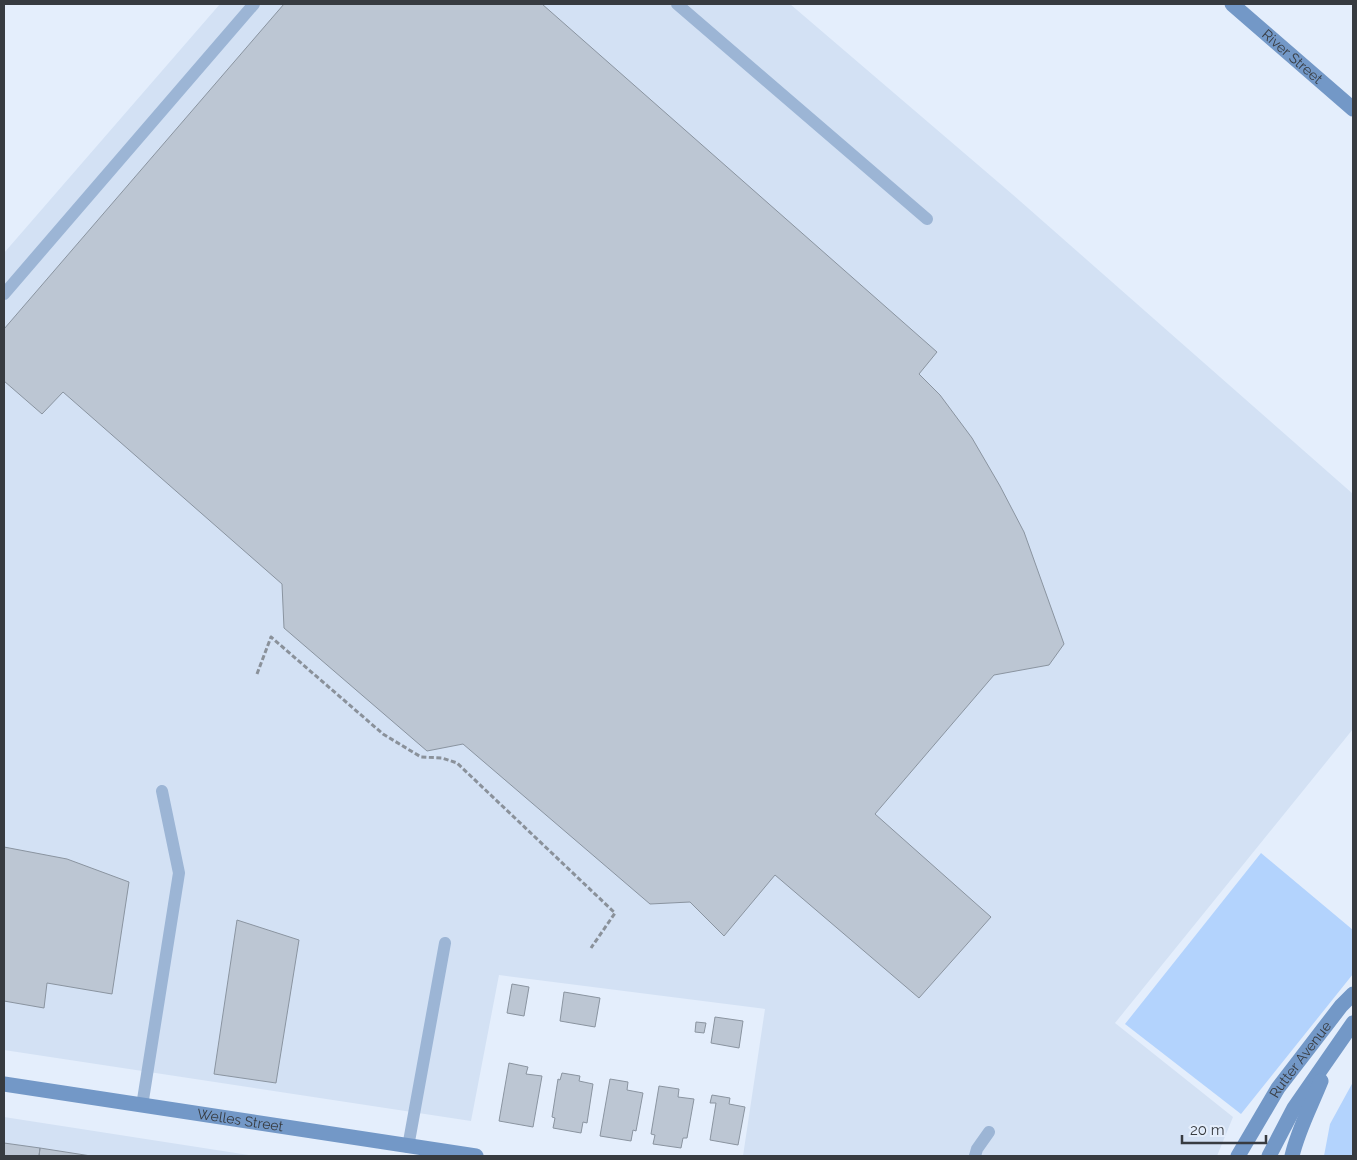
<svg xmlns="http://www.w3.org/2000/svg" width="1357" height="1160" viewBox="0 0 1357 1160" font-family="Raleway,sans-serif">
	<rect width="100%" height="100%" fill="#e4eefc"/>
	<!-- built -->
	<path fill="#d3e1f4" d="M220,4H790L1012,194L1353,494V729L1115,1023L1233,1117L1217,1156H743L765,1009L499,975L471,1121L4,1050V253Z
		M4,1117L255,1156H4Z"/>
	<!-- green -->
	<path fill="#b3d3fd" d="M1261,853L1353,930V974L1241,1114L1125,1024Z
		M1353,1082V1156H1324L1330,1124Z"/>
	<!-- building -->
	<path fill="#bcc6d3" stroke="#8a94a0" d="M284,4H542L937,352L919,374L940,395L972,438L1000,486L1024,532L1064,644L1049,665L994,675L875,814L991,917L919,998L775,875L724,936L690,902L650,904L463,744L427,751L284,628L282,584L63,392L42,414L4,381V329Z
		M4,847L67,859L129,882L112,994L47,983L44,1008L4,1001Z
		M237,920L299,940L276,1083L214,1074Z
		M512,984L529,987L524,1016L507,1013Z
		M564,992L600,998L595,1027L560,1021Z
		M715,1017L743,1021L739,1048L711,1043Z
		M696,1022L706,1023L704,1033L695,1032Z
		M509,1063L528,1067L526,1074L542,1076L533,1127L499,1121Z
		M562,1073L580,1076L579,1081L593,1084L587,1123L583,1122L581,1133L553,1128L555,1118L552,1117L558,1079L560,1080Z
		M610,1079L628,1082L627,1090L643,1093L636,1131L633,1130L631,1141L600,1136Z
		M659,1086L679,1089L678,1097L694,1099L687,1138H683L681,1148L653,1144L655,1135L651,1134Z
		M712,1095L730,1098L729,1104L745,1107L738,1145L710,1140L716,1103H710Z
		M4,1143L40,1148L39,1156H4Z
		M40,1148L91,1156H39Z"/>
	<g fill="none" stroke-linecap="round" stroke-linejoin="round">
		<!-- path -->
		<path stroke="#8a919a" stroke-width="3" stroke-dasharray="5 2.5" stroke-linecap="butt" d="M257,674L271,637L383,734L421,757L442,758L457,763L615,913L591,948"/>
		<!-- lane -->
		<path stroke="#9cb5d5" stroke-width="12" d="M677,4L927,219
			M4,294L254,4
			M142,1106L179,873L162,791
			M408,1147L445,943
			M975,1156L977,1149L989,1132"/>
		<!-- secondary -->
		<g stroke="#7398c7" stroke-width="15">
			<path id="s1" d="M1232,4L1353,109"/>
			<path id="s2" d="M4,1084L476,1156"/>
			<path id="s3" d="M1238,1156L1278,1088L1341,1006L1353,994"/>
			<path d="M1269,1156L1294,1108L1353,1023"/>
			<path d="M1292,1156C1298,1130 1311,1106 1321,1081"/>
		</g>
	</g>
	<g text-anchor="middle" stroke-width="4.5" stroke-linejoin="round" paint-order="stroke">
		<!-- street labels -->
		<g font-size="14" fill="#373b40" stroke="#e4eefc">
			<text dy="5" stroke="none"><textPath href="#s1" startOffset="80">River Street</textPath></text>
			<text dy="5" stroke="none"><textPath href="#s3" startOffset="115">Rutter Avenue</textPath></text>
			<text dy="5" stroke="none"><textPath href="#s2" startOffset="239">Welles Street</textPath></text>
		</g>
	</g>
	<!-- border -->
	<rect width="1357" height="1160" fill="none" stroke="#373b40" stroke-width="10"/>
	<!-- scale -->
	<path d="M1182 1135v8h84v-8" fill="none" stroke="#373b40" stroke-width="2.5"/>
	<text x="1190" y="1135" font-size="15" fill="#373b40" stroke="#e4eefc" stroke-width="4" paint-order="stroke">20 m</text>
</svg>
